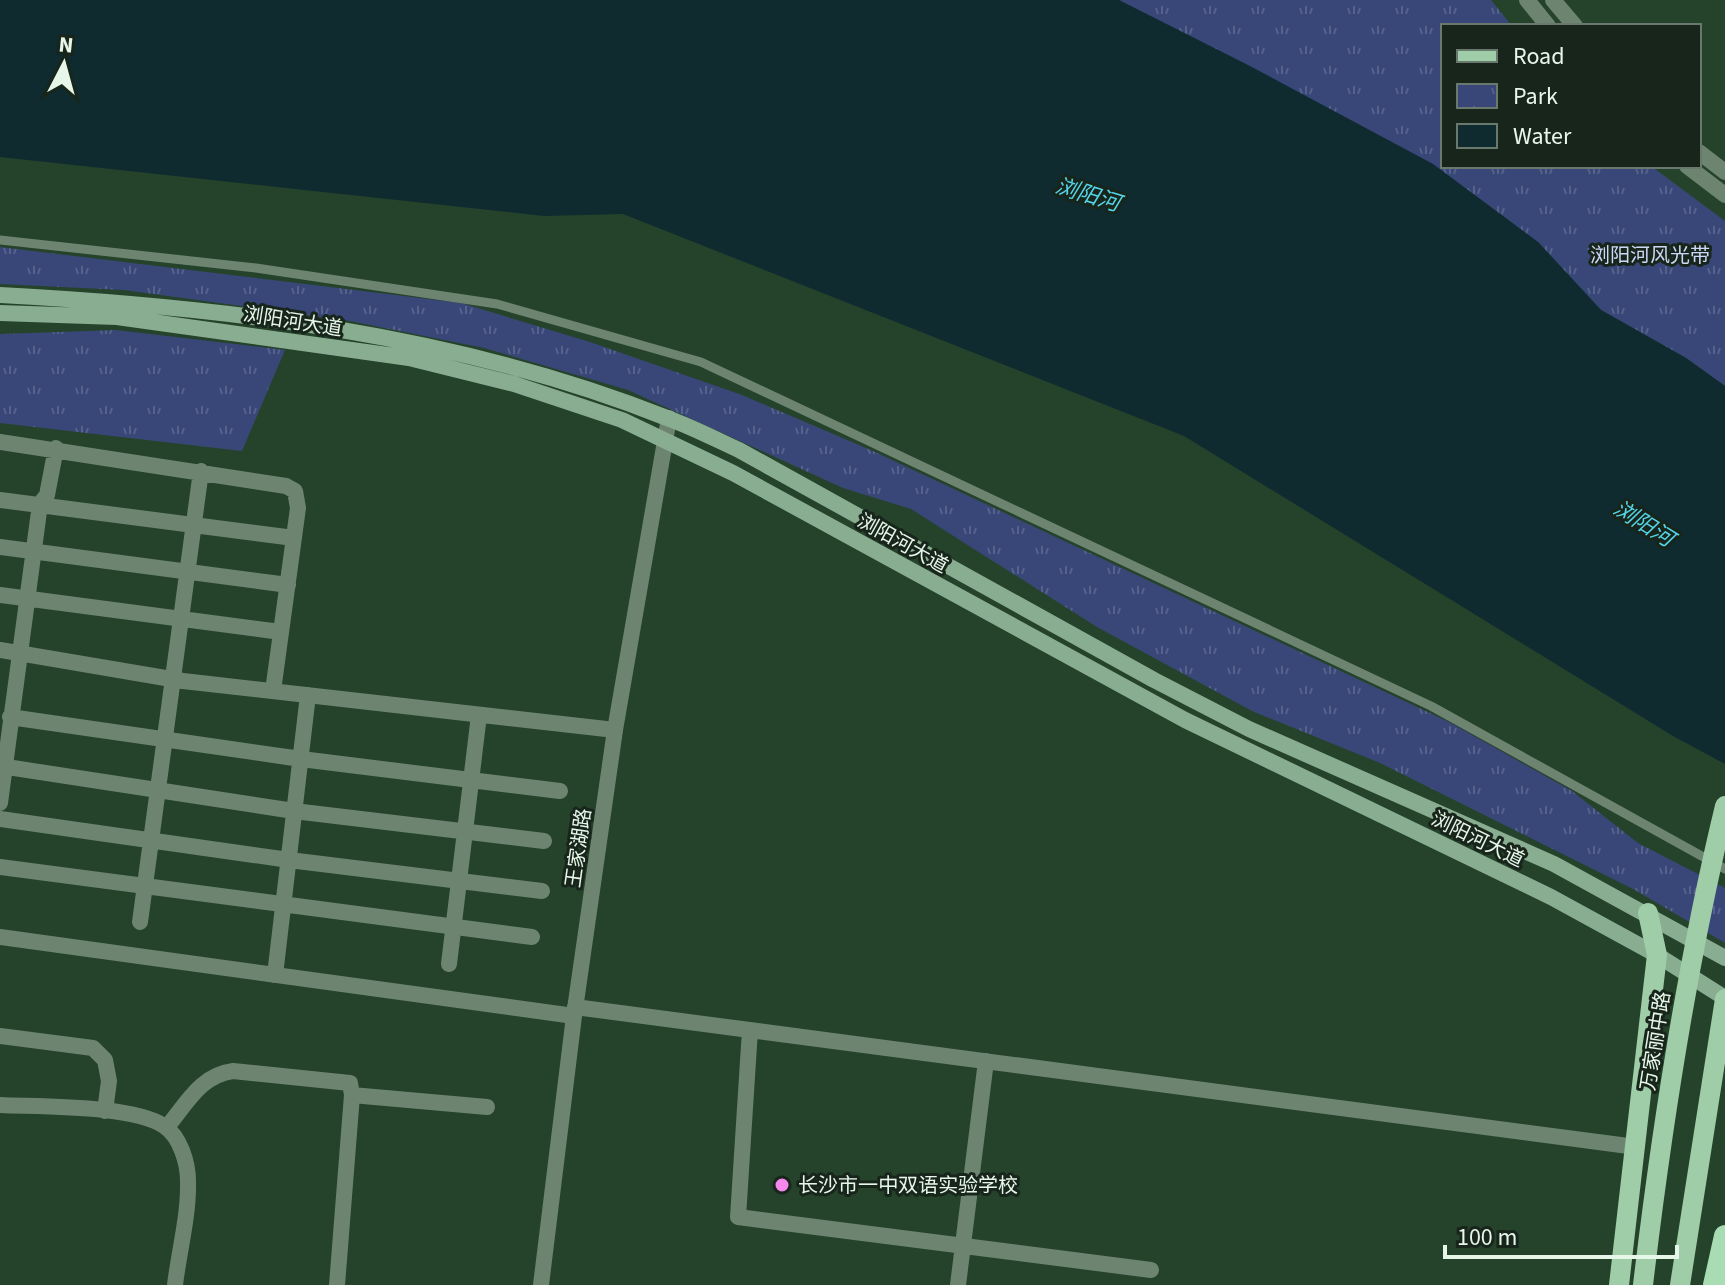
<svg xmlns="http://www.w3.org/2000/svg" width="1725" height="1285" viewBox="0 0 1725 1285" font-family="'Source Sans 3','Noto Sans SC',sans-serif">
	<defs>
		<pattern id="park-tufts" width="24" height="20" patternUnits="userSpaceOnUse" patternTransform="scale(2)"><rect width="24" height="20" fill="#384778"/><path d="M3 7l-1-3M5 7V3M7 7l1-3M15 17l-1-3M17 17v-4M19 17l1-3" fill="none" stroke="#55628b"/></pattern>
	</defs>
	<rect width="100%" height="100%" fill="#25422b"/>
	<!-- park -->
	<path fill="url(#park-tufts)" d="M1119,0H1491L1512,26H1443V166H1651L1725,221V386L1686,358L1601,310L1538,242Z
		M0,247L461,303L590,342L742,395L873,451L1449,722L1572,791L1638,843L1725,888V943L1635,890L1380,763L1252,711L1097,627L911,509L843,488L628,390L484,348L350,321L124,290L0,284Z
		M116,330L285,350L242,451L0,423V334Z"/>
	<!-- water -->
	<path fill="#0f2b30" d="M0,0H1119L1248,65L1433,164L1538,242L1601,310L1686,358L1725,386V764L1673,736L1184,436L623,214L544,216L0,157Z"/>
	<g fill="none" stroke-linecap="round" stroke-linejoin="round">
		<!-- service -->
		<path stroke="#6d8471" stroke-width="9" d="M0,240L256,268L497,304L701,362L1431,706L1725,869"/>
		<!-- minor -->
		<path stroke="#6d8471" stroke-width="16" d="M0,442L286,486L295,491L298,508L273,691
			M0,500L294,538
			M0,547L288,585
			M0,595L281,632
			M0,650L183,681L615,730
			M10,717L301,759L560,791
			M0,766L294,811L544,841
			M0,803L40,504L47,495L56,448
			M0,819L289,860L542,891
			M0,867L532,937
			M140,922L201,471
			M449,964L479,715
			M275,975L308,695
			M575,1007L1636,1147
			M750,1030L738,1217L1151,1270
			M0,1036L93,1048L105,1060L109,1081L105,1111
			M352,1095L487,1107
			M0,1105C40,1107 133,1105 164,1126C180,1136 188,1163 188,1181C189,1215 179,1251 175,1285
			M167,1127C187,1103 201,1075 233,1071L350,1083L352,1095L337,1285
			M958,1285L986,1061"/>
		<!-- tertiary -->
		<path stroke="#6d8471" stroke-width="16" d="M1527,0L1548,26
			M1553,0L1575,26
			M1699,152L1725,172
			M1687,166L1725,195
			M0,937L574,1016
			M541,1285L574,1016L615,730L669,418"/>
		<!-- secondary -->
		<path stroke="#89ad90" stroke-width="16" d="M0,295C225,307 456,334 667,418C692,427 715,439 739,450L1154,680L1249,729L1554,864L1725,958
			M0,313L117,317L409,358L514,384L622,420L733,473L1185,720L1551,897L1657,955L1725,998"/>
		<!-- primary -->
		<path stroke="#9ecda7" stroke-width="20" d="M1619,1285L1657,955L1648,913
			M1680,1285L1725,999"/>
		<!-- trunk -->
		<path stroke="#a8dcb2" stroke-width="22" d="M1714,1285L1725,1236"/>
		<!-- primary-bridge -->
		<path stroke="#9ecda7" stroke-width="20" d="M1643,1285C1662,1125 1687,963 1725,806"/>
	</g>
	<!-- markers -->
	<circle fill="#f688ed" stroke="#18251b" stroke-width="3" cx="782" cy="1185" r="8"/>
	<g text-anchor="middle" stroke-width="6" stroke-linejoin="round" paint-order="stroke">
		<!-- park labels -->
		<g font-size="20" fill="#cdd8f8" stroke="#18251b">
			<text x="1650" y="262">浏阳河风光带</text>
		</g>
		<!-- street labels -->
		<g font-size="20" fill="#e6f7e9" stroke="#18251b">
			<text transform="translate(293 321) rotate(9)" y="7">浏阳河大道</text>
			<text transform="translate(903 543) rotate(29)" y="7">浏阳河大道</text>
			<text transform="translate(1478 839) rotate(26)" y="7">浏阳河大道</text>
			<text transform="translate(578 848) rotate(-82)" y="7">王家湖路</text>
			<text transform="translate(1655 1041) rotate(-81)" y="7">万家丽中路</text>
		</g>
		<!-- poi labels -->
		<g font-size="20" fill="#e6f7e9" stroke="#18251b" text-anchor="start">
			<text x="798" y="1192">长沙市一中双语实验学校</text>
		</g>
		<!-- water labels -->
		<g font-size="22" font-style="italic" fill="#53d5ea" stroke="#18251b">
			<text transform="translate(1088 194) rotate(17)" y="8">浏阳河</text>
			<text transform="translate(1644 523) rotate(32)" y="8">浏阳河</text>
		</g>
	</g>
	<!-- legend -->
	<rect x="1441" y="24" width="260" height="144" fill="#18251b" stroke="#6a796d" stroke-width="2"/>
	<rect x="1457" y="50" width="40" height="12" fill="#9ecda7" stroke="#6a796d" stroke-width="2"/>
	<text x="1513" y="64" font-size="24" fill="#e6f7e9">Road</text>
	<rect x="1457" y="84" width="40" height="24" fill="url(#park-tufts)" stroke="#6a796d" stroke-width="2"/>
	<text x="1513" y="104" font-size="24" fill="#e6f7e9">Park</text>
	<rect x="1457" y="124" width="40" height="24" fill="#0f2b30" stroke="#6a796d" stroke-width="2"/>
	<text x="1513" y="144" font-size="24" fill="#e6f7e9">Water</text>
	<!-- north arrow -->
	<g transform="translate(64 64) rotate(6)" stroke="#18251b" stroke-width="6" paint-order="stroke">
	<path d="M0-6L14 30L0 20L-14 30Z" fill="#e6f7e9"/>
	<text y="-12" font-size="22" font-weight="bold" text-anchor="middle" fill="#e6f7e9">N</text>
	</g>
	<!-- scale -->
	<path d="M1445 1245v12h232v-12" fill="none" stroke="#e6f7e9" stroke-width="4"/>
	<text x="1457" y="1245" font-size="24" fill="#e6f7e9" stroke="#18251b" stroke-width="6" paint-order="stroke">100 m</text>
</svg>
